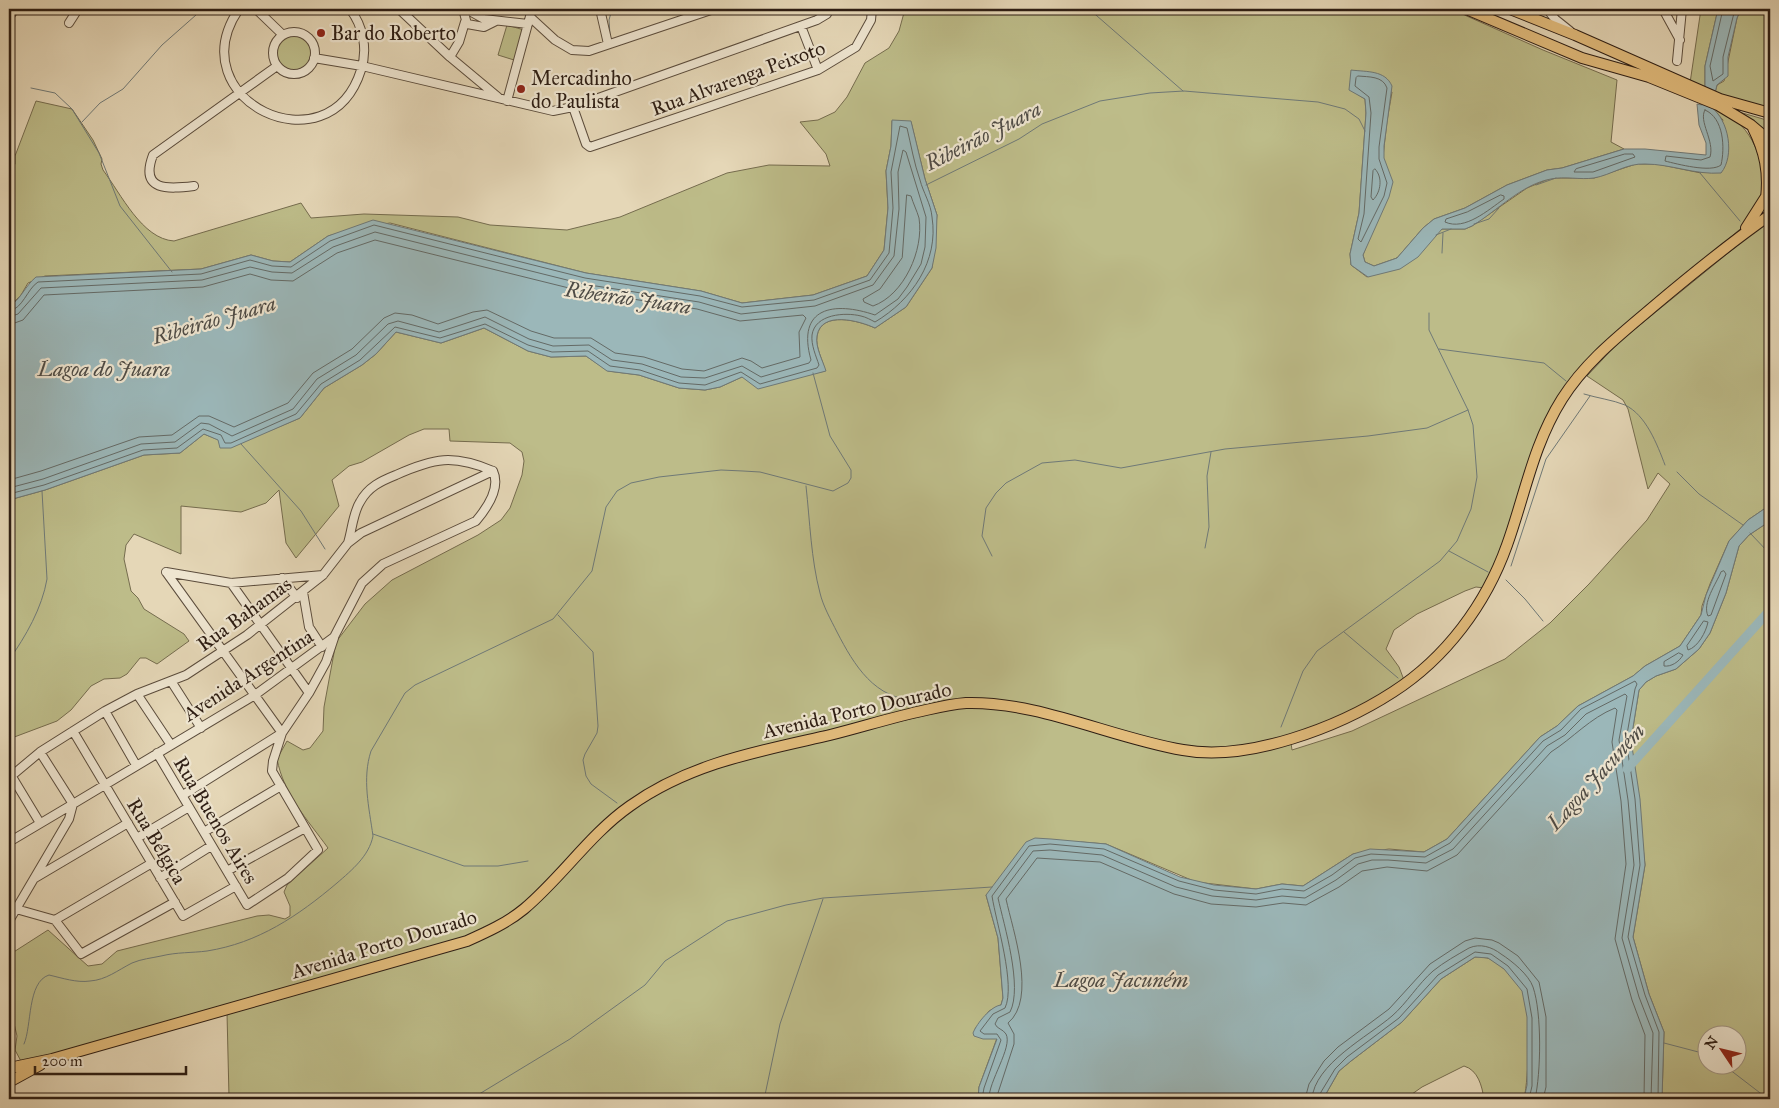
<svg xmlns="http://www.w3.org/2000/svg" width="1779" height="1108" viewBox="0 0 1779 1108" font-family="'IM FELL Great Primer',serif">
	<rect width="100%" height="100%" fill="#e5d7b7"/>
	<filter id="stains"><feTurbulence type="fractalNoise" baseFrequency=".004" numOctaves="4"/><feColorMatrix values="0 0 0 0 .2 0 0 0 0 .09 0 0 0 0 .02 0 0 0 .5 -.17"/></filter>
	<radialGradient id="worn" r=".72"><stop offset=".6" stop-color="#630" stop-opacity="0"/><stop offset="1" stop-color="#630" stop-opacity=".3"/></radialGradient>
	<!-- green -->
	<path fill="#bdbc89" stroke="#756c4e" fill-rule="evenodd" d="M905,9H1451L1543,50L1617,80L1611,142L1624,149L1562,168L1547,170L1507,185L1465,208L1434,219L1423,228L1397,258L1374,266L1365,262L1363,255C1379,215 1381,172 1386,130C1387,118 1390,105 1392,92L1357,94L1365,99L1366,113L1359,213L1350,254L1351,265L1367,277L1442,229H1465L1472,226L1527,188L1551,178H1594L1636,164H1657L1701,173L1723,120L1712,108C1719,111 1727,113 1733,118C1757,136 1770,175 1758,205C1756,211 1750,218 1746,224L1614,337L1560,399L1504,545L1484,588L1476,587L1465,591L1417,614L1394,630L1386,649L1399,667L1404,680L1394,688L1339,717L1276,740L1244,746L1218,748L1183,746L994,700L824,731L645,792L527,901L497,922L455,941L22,1063L15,1050L17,1036L9,1002V955L48,930L88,966L102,964L117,951L257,916L269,915L285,919L290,916V906L284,892L287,885L328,848C307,819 284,795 277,759L287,741L303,750L310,748L323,731L324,707L336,642L365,604L392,580L478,535L501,520L510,508L522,475L524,461L522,452L510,443L450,441L449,429H424L409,435L362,462L349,466L332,480L339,506L296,558L286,543L279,490L266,503L241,512L181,506V554L134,534L126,545L124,559L131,591L138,598L144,609L184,634L189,641L157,664L146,658H140L127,674L120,678L104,679L91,686L71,710L57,721L9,739V500L45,490L144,455L180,453L204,434L219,440L269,431L300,418L324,388L362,365L376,354L396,332L441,343L484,328L528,351L551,357L586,356L608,371L639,375L679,388L705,390L720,387L742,377L808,375L825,371C823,360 815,347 817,336C821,310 860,321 875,328L906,307L932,268L937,215L925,179L911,122L892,121L891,146L886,171L888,208L884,250L867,276L813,295L742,303L701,291L586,273L390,223L353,229L328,236L290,262L273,261L251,255L201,269L45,276L28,283L21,295L9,307V173L15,164V156L36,101L72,109L93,140L102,159L101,164L103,170C121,194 142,239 174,241L301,203L311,218L364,214L458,217L490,225L567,230L620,217L727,173L769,165L830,166L826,154L800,122L818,120L835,112L847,97L865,63L889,48L899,31Z
		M1701,9H1718L1705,66V91L1690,83Z
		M1741,9H1770V109L1715,93L1717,85L1724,81L1737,18Z
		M507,25L524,30L514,60L498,55Z
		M275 54a19 19 0 1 1 38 0a19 19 0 1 1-38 0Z
		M1739,112L1770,121V136Z
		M1770,219V505L1748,520L1729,541L1710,584L1702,606L1701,615L1680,646L1645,666L1633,676L1578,706L1557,726L1540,737L1447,839L1424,852L1389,849L1353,854L1303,886L1282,884L1256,889L1196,882L1106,844L1081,842L986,895L998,938L1003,998L1001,1005L989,1011L975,1029L997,1038L979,1087L978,1099H223L229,1097L227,1013L485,937L624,816L649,798L685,780L718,767L825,739L935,713L961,708H994L1029,714L1183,754L1291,743L1292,750L1352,731L1505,659L1550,623L1589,584L1647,520L1670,484L1658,473L1648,489L1628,409L1623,400L1587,376L1619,342Z
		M1770,521V1099H1662L1664,1032L1649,994L1633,937L1645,865L1631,740L1639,690L1646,682L1656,676L1676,669L1699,649L1710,633L1726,593L1739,546L1749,535ZM1706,1036H1736V1066H1706Z
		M1475,957C1479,957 1486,957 1490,959C1501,965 1518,980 1523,991C1531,1014 1529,1076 1524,1099H1484C1482,1086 1478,1070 1464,1066L1422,1087L1405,1099H1323L1339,1071L1351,1061L1402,1022L1441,979Z"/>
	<!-- water -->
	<path fill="#9bb7b9" stroke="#6f7977" d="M1718,9H1741L1737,18L1728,57V76L1717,85L1715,93L1705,91V66Z
		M1351,70C1367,72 1385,70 1392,86L1384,146V158L1393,182L1389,197L1363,255L1365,262L1374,266L1397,258L1423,228L1434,219L1465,208L1507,185L1547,170L1562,168L1624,149H1645L1706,155V143L1699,125L1697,104C1703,106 1706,103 1711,107C1729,120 1735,156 1721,173C1695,175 1671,164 1645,164C1627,163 1611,175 1594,178C1580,180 1565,176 1551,179C1522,184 1497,211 1472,226L1465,229H1442L1418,257L1400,269L1368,277L1351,265L1350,254L1359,213L1366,113L1365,99L1349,90Z
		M892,120L911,121L925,179L937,215L936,248L932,268L906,307L875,328C860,321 821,310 817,336C815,347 823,361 826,371L758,389L742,377L720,387L705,390L679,388L639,375L607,371L586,356L551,357L528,351L484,328L441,343L396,332L376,354L362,365L324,388L300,418L231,448H220L218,440L204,434L180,453L144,455L45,490L9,500V307C21,299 25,286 36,277L201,269L251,255L273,261L290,262L328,236L373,220L586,273L701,291L742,303L813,295L867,276L884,250L888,208L886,171L891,146Z
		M1770,505V521L1749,535L1739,546L1726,593L1710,633L1699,649L1676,669L1656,676L1646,682L1639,690L1631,740L1640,799L1645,865L1633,937L1649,994L1664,1032L1662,1099H1524L1527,1085V1017L1522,991L1504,969L1488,958L1475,957L1441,979L1402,1022L1351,1061L1339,1071L1323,1099H978L979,1087L997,1039H983L974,1036L973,1033C977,1023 991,1006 1001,1005L1003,998L998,938L986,895L1026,842L1035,838L1051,839L1106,844L1180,877L1214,885L1256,889L1282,884L1303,886L1353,854L1370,849L1424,852L1447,839L1540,737L1557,726L1578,706L1633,676L1645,666L1680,646L1701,615L1706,595L1729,541L1748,520Z"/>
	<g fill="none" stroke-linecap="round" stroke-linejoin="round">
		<!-- shore -->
		<path stroke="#646a66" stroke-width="1" d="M1723,9L1710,66L1713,81L1723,74V57L1735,9
			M1358,76C1369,77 1383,76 1387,88L1379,147V159L1387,183L1384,196L1361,242L1358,239L1364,214L1371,113L1369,97L1355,86L1356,78Z
			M1705,110C1724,118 1725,148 1721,165C1711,173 1677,164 1665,161L1666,156L1701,160L1710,157C1715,141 1698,121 1705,110Z
			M1625,154H1633L1635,157L1593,172H1574L1576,169Z
			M1375,169C1383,177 1381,192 1373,200L1371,197L1373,171Z
			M907,195L911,196C913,203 917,211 919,218C924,250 904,295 873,306L864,302L863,299L880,289L902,258Z
			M1501,195L1504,196V199C1488,210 1465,231 1445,222L1446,219L1467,212Z
			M9,311C23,309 27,289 38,282L201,274L250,260L272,266L291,267L330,241L374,225L585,278L700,296L742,307L814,300L870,280L889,253L893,208L891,172L900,126L907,128C911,145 914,163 920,180C923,192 931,204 932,217C939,261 912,300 875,322C871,320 866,317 861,316C845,312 815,314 812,335C811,345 816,356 819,365L817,368L760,384L741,372L705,385L679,383L640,370L610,366L588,351L552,352L528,345L485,324L440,338L395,327L360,360L321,384L296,414L231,443H225L221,435L203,429L177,448L143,450L44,485L9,494
			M9,317L18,314L41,288L202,280L250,267L272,272L292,273L333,247L375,232L583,284L699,302L741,314L815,306L873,285L894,256L899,209L898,172L903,150L906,152L926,217L925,247L921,264L907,287L898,299L875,315C834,301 796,307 811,360L809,363L761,377L742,366L705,378L681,377L642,364L612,360L589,345L553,346L529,339L485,317L439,332L398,321L388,324L356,355L317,379L293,409L232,436L209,424L201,423L175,442L141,444L43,479L9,488
			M9,325L23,320L44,295L203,287L250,274L271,280L293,281L337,253L375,240L581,291L697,309L740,321L803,315L806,318L799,332L800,357L762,368L751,361L742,358L704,371L682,369L644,357L615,353L591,338H554L531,331L487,310L473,312L438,324L412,315L395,313L384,318L352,349L313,373L288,403L234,427L209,416H199L172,435L139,437L41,471L9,480
			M1724,571L1726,574L1711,615L1708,616C1702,603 1716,584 1721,572Z
			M1704,621L1708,622C1706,632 1698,647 1688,650L1687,646Z
			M1679,653L1683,655C1679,662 1671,667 1664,666V662Z
			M982,1099L984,1088L1001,1040L997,1034H984L980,1031L993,1014L1005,1008C1016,985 996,922 992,896L1029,846L1050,844L1104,849L1179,881L1214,890L1256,894L1282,889L1304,891L1332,875L1355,858L1371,854L1425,857L1450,843L1543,741L1561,730L1581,709L1635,681L1637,684L1635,689L1626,740L1635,799L1640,865L1628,937L1645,995L1659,1032L1658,1099
			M989,1099C988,1082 1013,1047 1006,1034C1003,1029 997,1029 995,1024L998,1018L1010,1012C1023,987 1004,925 998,898L1033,851L1050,850L1102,855L1176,887L1212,896L1256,900L1282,896L1305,898L1336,880L1358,864L1372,860H1388L1426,863L1453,849L1547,746L1565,735L1586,714L1625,694L1627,696L1619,740L1628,800L1634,865L1622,938L1639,997L1653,1033L1651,1099
			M996,1099L1014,1044V1034L1008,1023C1037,999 1013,931 1006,899L1037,858L1100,862L1174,894L1211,904L1256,907L1283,903L1306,905L1339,887L1362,871L1387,867L1427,871L1457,855L1551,752C1573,738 1590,718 1615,708L1617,710L1612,742L1621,801L1626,864L1615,939L1632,1000L1645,1035L1644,1099
			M1305,1099L1309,1084L1324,1061L1338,1047L1389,1009L1430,964L1465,941L1475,938L1492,940L1499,943L1518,956L1539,982L1546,1017V1087L1543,1099
			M1312,1099C1314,1064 1369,1036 1392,1016C1407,1003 1418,984 1433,971C1444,962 1457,955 1469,948C1480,943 1492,947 1501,954C1512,961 1529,975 1533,987C1542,1013 1541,1073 1535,1099
			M1319,1099L1321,1092L1335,1069L1347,1057L1399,1018L1438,975L1475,952L1491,954L1508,966L1527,989L1532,1018V1086L1529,1099"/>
		<!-- stream -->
		<path stroke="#6f7977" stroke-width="1" d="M1089,9L1183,91
			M610,35L609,20L612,9
			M31,88L55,93L72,109L99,153L120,206L172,272
			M82,122L100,103L123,89L162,45L196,15
			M1700,173L1740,221
			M926,185L1019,139L1042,124L1100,101L1150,93L1184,91L1318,102L1345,109L1359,119L1365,131
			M1536,185L1556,178
			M1474,224L1489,219L1499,208
			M1436,235L1451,229
			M1442,253L1443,233
			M1439,349L1544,363L1566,381
			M1584,394C1597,398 1613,400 1625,405C1646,415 1657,444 1665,465
			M241,444L301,511L325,549
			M1677,472L1699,494L1743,525
			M806,486C810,522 811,559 820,593C823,606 831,620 837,632C854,665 875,700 916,700
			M1750,533L1770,554
			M1205,548L1209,527L1207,476L1211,452
			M1449,551L1488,572
			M992,556L982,536L986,508L996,493L1006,483L1042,463L1075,460L1121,468L1225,449L1368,436L1427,428L1468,410
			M1511,566L1546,459L1590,396
			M1506,580L1525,599L1543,621
			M558,615L593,652L598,726L597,733L585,754L583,760L586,776L591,784L617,803
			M1344,632L1398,678
			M9,660C26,636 42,608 47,579L42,491
			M1281,727L1303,671L1317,651L1440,561L1457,541L1471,509L1477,477L1473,425L1468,410L1429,330V313
			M373,834L464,866H498L528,861
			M1664,1043L1706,1054
			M24,1044C32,1026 27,982 49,975C62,978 77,983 90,981C106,980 118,970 132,963C141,959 152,958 161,956C177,952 192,953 207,951C258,943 298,916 337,883C352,870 369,856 373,836C369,807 362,779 371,751L405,693L415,685L553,619L592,571L606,507L617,491L631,483L659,477L721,470L743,471L760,472L833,491L848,483L851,478V470L830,436L813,373
			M1725,1066L1768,1099
			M765,1095L780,1024L823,899
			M227,1099V1097
			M471,1099L570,1039L645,985L665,961L727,921L786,905L823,898L992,887"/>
		<!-- river -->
		<path stroke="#9bb7b9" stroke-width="9" d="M1627,769L1770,610"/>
		<!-- minor casing -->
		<g stroke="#5b4c3c" stroke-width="10">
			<path id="minor" d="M239,9C177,100 329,172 361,70C368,49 363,26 350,9
				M256,9L283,35
				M399,9L450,57L498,97
				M463,9L467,24L484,27L496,21
				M466,9L484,19L528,24
				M600,9L608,44
				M1547,9L1555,19L1570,31
				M1663,9L1680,40
				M9,17L15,9
				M530,17L555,40L572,50L589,51L714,9
				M69,23L78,9
				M801,26L818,70
				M273 53a21 21 0 1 1 42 0a21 21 0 1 1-42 0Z
				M450,57L459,42L465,22
				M314,58L362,66L553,111L573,107L817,20L827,14L829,9
				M1677,61L1682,9
				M507,101L532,9
				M573,107L586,144L590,147L818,70L856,47L871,20L872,9
				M194,186C169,189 139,192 153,155L277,66
				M166,572L282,733
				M166,572L231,583L323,575
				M282,578L297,598
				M231,583L309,693
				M303,592L309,627L322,647
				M171,681L201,728
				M137,694L171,745
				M105,711L136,765
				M73,731L183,916L236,886
				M157,753L247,905L288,878L318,850L272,771L273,761L282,733
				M11,775L40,823
				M9,778L40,752L105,711L137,694L186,675L247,635L323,575L348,543L361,533L493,471
				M183,795L282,733L309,693L326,662L334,638
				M204,832L281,786
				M137,838L189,807
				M9,842L73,804L40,752
				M227,871L305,828
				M35,878L128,823
				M160,878L211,846
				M16,909L55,920L81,954L175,902
				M55,920L152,863
				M9,921L69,819L73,804L255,695L334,637L362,583L383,564L476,521C487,508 501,488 493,471C453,454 434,458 396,475C381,481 368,487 360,502C353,513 352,530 348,543"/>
		</g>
		<!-- major casing -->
		<g stroke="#2d1d13" stroke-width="12">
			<path id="major" d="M1466,9L1582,58L1649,77L1718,105L1751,125L1770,141
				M1510,9L1575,35L1720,99L1770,113
				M1753,128C1765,152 1769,172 1766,199
				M1746,228L1767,195
				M9,1068L52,1059L467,941C487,932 507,923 524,909C562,877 590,834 630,806C690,763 760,751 830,735C862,727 893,717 926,710C939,707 953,704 966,703C1038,701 1112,738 1183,750C1248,762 1339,727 1393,692C1446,658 1486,604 1507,545C1525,495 1533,445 1562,399C1586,361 1620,335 1654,306C1692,274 1730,243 1770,215
				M9,1082L40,1065"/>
		</g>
		<!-- minor -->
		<use href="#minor" stroke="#eee5d0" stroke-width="8"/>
		<!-- major -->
		<use href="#major" stroke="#e2bc7c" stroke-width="10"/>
	</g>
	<!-- markers -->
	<g fill="#8f2418" stroke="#eee5d0" stroke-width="2">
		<circle cx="321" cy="33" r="5"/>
		<circle cx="521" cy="89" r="5"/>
	</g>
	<g text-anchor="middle" stroke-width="4.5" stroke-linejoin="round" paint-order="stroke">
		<!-- poi labels -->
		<g font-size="20" fill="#2d1d13" stroke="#eee5d0" text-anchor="start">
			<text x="331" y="40">Bar do Roberto</text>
			<text x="531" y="85">Mercadinho<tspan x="531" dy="23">do Paulista</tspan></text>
		</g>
		<!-- street labels -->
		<g font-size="20" fill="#2d1d13" stroke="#eee5d0">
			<text transform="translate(738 78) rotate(-20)" y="7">Rua Alvarenga Peixoto</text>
			<text transform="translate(244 614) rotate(-36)" y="7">Rua Bahamas</text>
			<text transform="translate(248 675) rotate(-33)" y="7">Avenida Argentina</text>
			<text transform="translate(857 710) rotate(-13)" y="7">Avenida Porto Dourado</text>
			<text transform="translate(216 820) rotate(59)" y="7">Rua Buenos Aires</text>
			<text transform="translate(157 841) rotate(59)" y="7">Rua Bélgica</text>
			<text transform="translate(384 944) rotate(-17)" y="7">Avenida Porto Dourado</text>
		</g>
		<!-- water labels -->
		<g font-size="21" font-style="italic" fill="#4e4b45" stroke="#eee5d0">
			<text transform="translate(983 136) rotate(-27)" y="7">Ribeirão Juara</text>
			<text transform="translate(628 298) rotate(8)" y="7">Ribeirão Juara</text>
			<text transform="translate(214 320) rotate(-16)" y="7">Ribeirão Juara</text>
			<text x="104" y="376">Lagoa do Juara</text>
			<text transform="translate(1596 777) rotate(-48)" y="7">Lagoa Jacuném</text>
			<text x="1121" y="987">Lagoa Jacuném</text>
		</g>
	</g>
	<!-- margin -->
	<rect width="1779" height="1108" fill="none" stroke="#e5d7b7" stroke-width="30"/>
	<rect x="10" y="10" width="1759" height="1088" fill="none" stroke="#2d1d13" stroke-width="2.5"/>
	<rect x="15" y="15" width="1749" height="1078" fill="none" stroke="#2d1d13"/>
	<!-- north arrow -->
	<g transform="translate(1722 1050) rotate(305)"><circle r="24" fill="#eee5d0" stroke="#a19584"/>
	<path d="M0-4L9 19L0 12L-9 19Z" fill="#8f2418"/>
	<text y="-8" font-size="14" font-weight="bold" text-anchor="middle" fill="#2d1d13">N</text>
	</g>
	<!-- scale -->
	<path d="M35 1066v8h151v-8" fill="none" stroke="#2d1d13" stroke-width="2.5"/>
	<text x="42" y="1066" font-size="15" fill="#2d1d13" stroke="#eee5d0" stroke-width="4" paint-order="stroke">200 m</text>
	<rect width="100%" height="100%" filter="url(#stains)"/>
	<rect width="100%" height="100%" fill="url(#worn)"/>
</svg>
